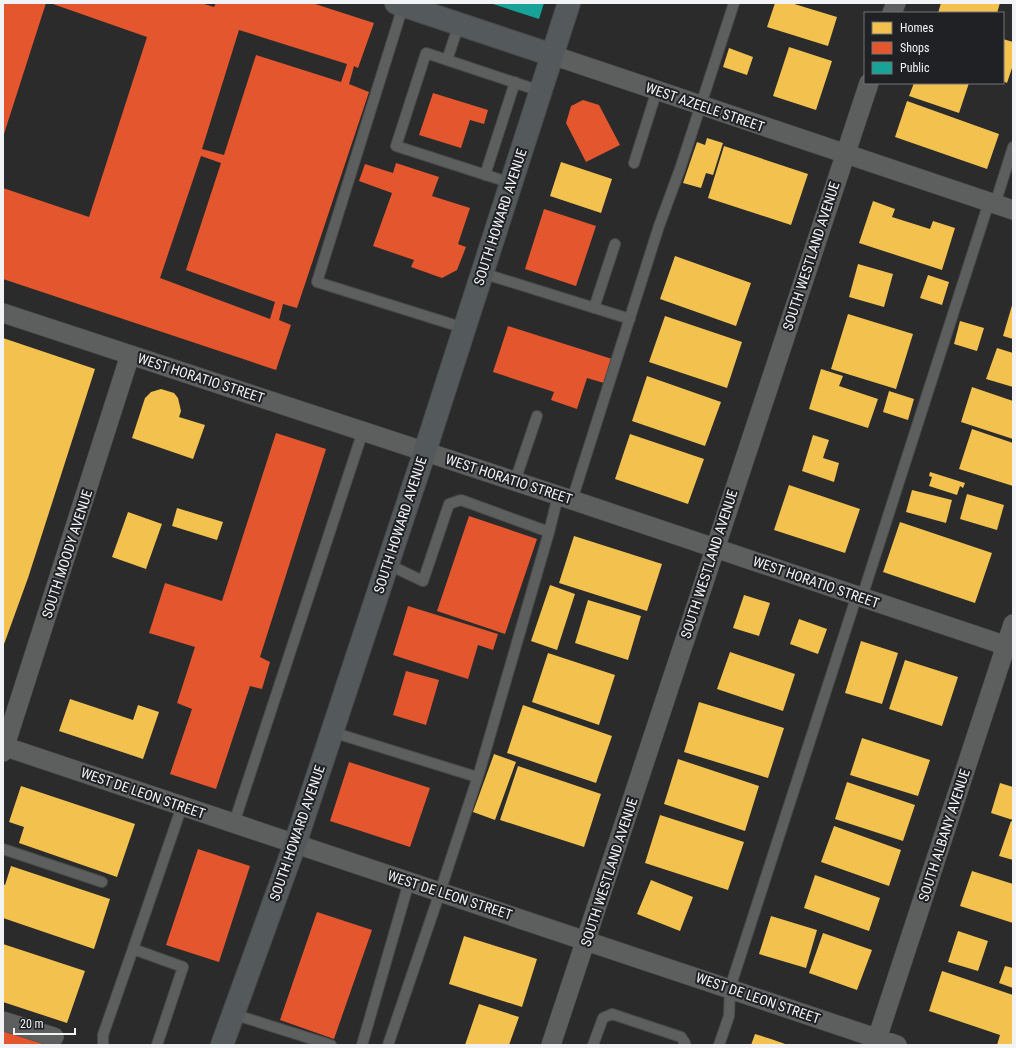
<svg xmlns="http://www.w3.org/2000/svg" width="1016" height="1048" viewBox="0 0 1016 1048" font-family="'Roboto Condensed',sans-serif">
	<rect width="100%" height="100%" fill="#2b2b2c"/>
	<!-- homes -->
	<path fill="#f2c14e" d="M775,3H791L837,17L828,46L767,27Z
		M941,3H1000L997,13H938Z
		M1003,39L1013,42V65L1007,83L1003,81Z
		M789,47L832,61L816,110L773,96Z
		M729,48L753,57L747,75L723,67Z
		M914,83H969L959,113L909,96Z
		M907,101L999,134L987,169L895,137Z
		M707,138L723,143L713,175L706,173L701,188L683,183L697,142L705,145Z
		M724,146L808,174L791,225L708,198Z
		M561,162L612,179L601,213L550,196Z
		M873,201L895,209L892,217L930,229L933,221L955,228L942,270L859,243Z
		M675,256L751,283L736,326L660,299Z
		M858,264L893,274L884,307L849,297Z
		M928,275L949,282L942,305L920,298Z
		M1013,302V339L1003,336Z
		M848,314L913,334L896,389L831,369Z
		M665,316L742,342L727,388L649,362Z
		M960,321L984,328L977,351L954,344Z
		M3,338L95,369L28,578L3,647Z
		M997,348L1013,353V387L986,379Z
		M821,369L843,376L839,386L878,399L868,428L809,409Z
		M647,376L721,402L705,446L632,421Z
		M972,387L1013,401V439L961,422Z
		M161,389L174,393L178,398L181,411L179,417L205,425L193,459L132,438L145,398L151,392Z
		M889,391L914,399L908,420L883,412Z
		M972,429L1013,443V486L959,469Z
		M630,434L704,459L688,504L615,479Z
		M813,435L829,440L823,458L839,463L834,482L802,471Z
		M930,472L965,483L963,488L960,486L957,495L929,486L932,477L929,476Z
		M789,485L860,509L845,553L774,530Z
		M912,490L952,500L946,523L906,512Z
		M967,494L1004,505L997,530L960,519Z
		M177,508L223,522L217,540L172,526Z
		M128,512L162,524L146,569L112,557Z
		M900,522L992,553L975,603L883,572Z
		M574,536L662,564L647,611L559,583Z
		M550,585L575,594L557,650L531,641Z
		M744,595L770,603L759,636L733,628Z
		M588,600L641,616L628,660L575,643Z
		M799,619L827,629L818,654L790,644Z
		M861,641L898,653L882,704L845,693Z
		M730,652L795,674L783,711L717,689Z
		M548,653L615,675L599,725L532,702Z
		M905,660L958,677L942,726L889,709Z
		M70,699L133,720L138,705L159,712L143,759L59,731Z
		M699,702L784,728L768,778L684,752Z
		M523,705L612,736L596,783L507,753Z
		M862,738L930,760L918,796L850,775Z
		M494,754L516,762L495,820L473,812Z
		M678,759L759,786L745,831L664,804Z
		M518,766L601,794L584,847L500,820Z
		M847,782L915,805L903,841L835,819Z
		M1000,783L1013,787V820L991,813Z
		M21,786L135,824L117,877L19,843L24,827L9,822Z
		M660,815L744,842L728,890L645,863Z
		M1011,821L1013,822V860L999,856Z
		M834,826L901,850L889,886L821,862Z
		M11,866L110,899L94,949L3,918V884L5,885Z
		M972,871L1013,884V923L960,906Z
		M815,875L880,898L869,931L804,908Z
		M651,880L693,897L680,931L637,914Z
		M771,916L817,930L806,968L759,954Z
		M958,931L988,941L978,971L948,962Z
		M823,933L872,950L857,990L809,973Z
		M464,936L537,959L522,1007L449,984Z
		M3,944L85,971L67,1023L3,1002Z
		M1005,966L1013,968V988L999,983Z
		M942,971L1013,995V1045H997L1000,1035L929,1011Z
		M479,1004L519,1017L509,1045H465Z
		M755,1034L771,1039L788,1045H751Z"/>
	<!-- shops -->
	<path fill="#e4572e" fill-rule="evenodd" d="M3,3H46L3,137Z
		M50,3H201L214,7L216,3H312L374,23L358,68L354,66L349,84L369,92L297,308L283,304L279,320L291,325L276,370L3,279V188L89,217L147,37ZM239,30L347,64L341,82L256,55L224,155L202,149ZM201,156L221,163L186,270L275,302L270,319L160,278Z
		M433,93L488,110L484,124L470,120L461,148L419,135Z
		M583,100L599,105L620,145L586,162L566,123L571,106Z
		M396,163L439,177L432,196L470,208L458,244L466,247L457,270L442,278L411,267L414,260L373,246L392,193L359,181L365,164L393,173Z
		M544,209L596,226L576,286L525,269Z
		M508,326L612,359L604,383L587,378L577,409L551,400L554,392L493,372Z
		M276,433L326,449L260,657L270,662L262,689L250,686L216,789L170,774L192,709L177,703L195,647L149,633L165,583L222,601Z
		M469,516L537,539L505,634L437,611Z
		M408,606L498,634L493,650L478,645L468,679L393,655Z
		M406,671L439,680L426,725L393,715Z
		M349,762L430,788L410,847L330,821Z
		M198,849L250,866L219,962L166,945Z
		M317,912L372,930L334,1039L280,1020Z
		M3,1026L59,1045H3Z"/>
	<!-- public -->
	<path fill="#17a398" d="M490,3H544L539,19Z"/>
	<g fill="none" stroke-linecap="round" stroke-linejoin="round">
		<!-- service casing -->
		<g stroke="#48494a" stroke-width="12">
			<path id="service" d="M404,3L317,282L464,328
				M459,24L447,60L540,91
				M447,60L426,53L396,146L511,183
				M634,163L657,90
				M485,175L515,82
				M995,204L1013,147
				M482,273L630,319
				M594,308L615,244
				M515,481L537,416
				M572,500L659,226L680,169L734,3
				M387,564L423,581L449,504L461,500L549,532L558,496
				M862,597L989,202
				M332,732L477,777
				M234,823L363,431
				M3,849L102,882
				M233,1014L331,1045
				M103,1045V1035L133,949
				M157,1045L183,967L133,949L182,806
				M362,1045L409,882
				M388,1045L440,892L480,770L549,532
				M593,1045L603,1018L612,1014L681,1037L685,1043L684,1045
				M719,1045L729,1016L730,988L857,595"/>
		</g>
		<!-- minor casing -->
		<g stroke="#48494a" stroke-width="20">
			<path id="minor" d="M892,13L896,3
				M552,55L1013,210
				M3,313L572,500L1013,648
				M3,746L897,1045
				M3,752L130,355
				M3,1021L54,1037
				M551,1045L869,83
				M875,1045L1013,624"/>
		</g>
		<!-- secondary casing -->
		<g stroke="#48494a" stroke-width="24">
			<path id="secondary" d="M396,3L552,55
				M222,1045L295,844L425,451L569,3"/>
		</g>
		<!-- service -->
		<use href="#service" stroke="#5d5e5e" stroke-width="10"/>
		<!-- minor -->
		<use href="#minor" stroke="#5d5e5e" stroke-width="19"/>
		<!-- secondary -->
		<use href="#secondary" stroke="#545a5c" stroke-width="22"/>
	</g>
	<g text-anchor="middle" stroke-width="4" stroke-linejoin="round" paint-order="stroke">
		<!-- street labels -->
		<g font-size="14" fill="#f2f3f5" stroke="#202124">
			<text transform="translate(705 107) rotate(19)" y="5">WEST AZEELE STREET</text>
			<text transform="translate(500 217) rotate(-72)" y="5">SOUTH HOWARD AVENUE</text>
			<text transform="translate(811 256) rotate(-72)" y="5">SOUTH WESTLAND AVENUE</text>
			<text transform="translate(201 378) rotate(18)" y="5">WEST HORATIO STREET</text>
			<text transform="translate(509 479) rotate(18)" y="5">WEST HORATIO STREET</text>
			<text transform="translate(400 525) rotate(-72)" y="5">SOUTH HOWARD AVENUE</text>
			<text transform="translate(67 554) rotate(-72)" y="5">SOUTH MOODY AVENUE</text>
			<text transform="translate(709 564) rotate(-72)" y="5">SOUTH WESTLAND AVENUE</text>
			<text transform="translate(816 582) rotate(19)" y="5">WEST HORATIO STREET</text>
			<text transform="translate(143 793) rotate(19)" y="5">WEST DE LEON STREET</text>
			<text transform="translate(297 833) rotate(-71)" y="5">SOUTH HOWARD AVENUE</text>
			<text transform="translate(944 835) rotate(-72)" y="5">SOUTH ALBANY AVENUE</text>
			<text transform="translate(609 872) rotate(-72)" y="5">SOUTH WESTLAND AVENUE</text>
			<text transform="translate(450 895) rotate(18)" y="5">WEST DE LEON STREET</text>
			<text transform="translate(758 998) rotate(19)" y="5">WEST DE LEON STREET</text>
		</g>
	</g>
	<!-- border -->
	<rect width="1016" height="1048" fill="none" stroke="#f2f3f5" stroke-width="8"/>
	<!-- legend -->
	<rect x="864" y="12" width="140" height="72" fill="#202124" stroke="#747578"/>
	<rect x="872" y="22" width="20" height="12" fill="#f2c14e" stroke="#747578"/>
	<text x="900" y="32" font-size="12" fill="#f2f3f5">Homes</text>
	<rect x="872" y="42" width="20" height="12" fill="#e4572e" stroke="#747578"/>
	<text x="900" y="52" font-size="12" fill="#f2f3f5">Shops</text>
	<rect x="872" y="62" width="20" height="12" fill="#17a398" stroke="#747578"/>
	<text x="900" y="72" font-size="12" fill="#f2f3f5">Public</text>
	<!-- scale -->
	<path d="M14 1028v6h61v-6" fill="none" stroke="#f2f3f5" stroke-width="2"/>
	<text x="20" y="1028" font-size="12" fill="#f2f3f5" stroke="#202124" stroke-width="3" paint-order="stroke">20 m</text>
</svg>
